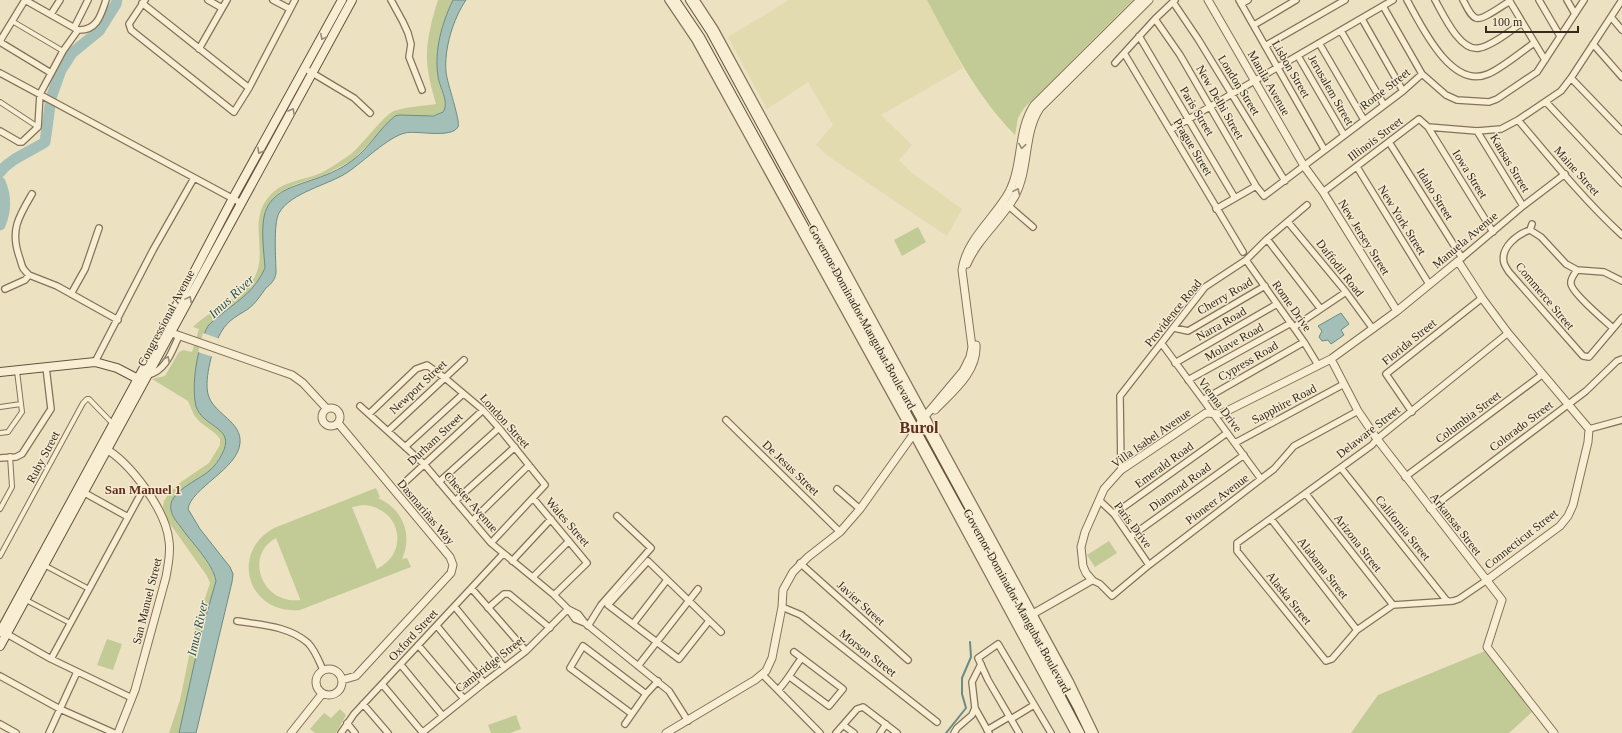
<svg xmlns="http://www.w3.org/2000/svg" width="1622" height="733" viewBox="0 0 1622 733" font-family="'Times New Roman',serif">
	<rect width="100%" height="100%" fill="#ece1c1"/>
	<!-- farmland -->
	<path fill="#e2dbaf" d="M789,0H927L963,68L881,115L912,145L899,160L912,173L962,209L947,236L828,156L816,145L833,125L808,82L767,109L728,37Z"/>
	<!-- green -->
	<path fill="#c2ca96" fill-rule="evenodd" d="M438,0H453C442,23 434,50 438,76C439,87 447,98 445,109C437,119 411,116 399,115L395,116L353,160L324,175L294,185L280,192L274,197L265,215L263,230L265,268L262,275L248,294L213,321L203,417C210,423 219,428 224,435C228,439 226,445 224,449C221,457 216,464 210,470C200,480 168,491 171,509C171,515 176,520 179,525C190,540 213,565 216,581L201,633L179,733H169L180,700L194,632L210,583L207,576L168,521L164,512L163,507L164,501L169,493L181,482L209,463L220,445V439L216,434L200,422L194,415L188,401L152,379L165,376L179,352L183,350L192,352L199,329L193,327C211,309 242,298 254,278C268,255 250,225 265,202C280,179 302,182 323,172C332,167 342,160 351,154C361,146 385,114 394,111C406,107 422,106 436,104C432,90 428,76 427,61C426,42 432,18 438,0Z
		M927,0H1133L1024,108L1018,118L1015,135C976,95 953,49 927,0Z
		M918,227L926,242L902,256L894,240Z
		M376,488L380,497L378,498C403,509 413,535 402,559L407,558L411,567L300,610C248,615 229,553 274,528ZM363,505C400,507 411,552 377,569L352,507ZM276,538L300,599V600C263,605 243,556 276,538Z
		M1109,541L1117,553L1095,567L1087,555Z
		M107,639L122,644L113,670L97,665Z
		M1485,651L1532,712L1509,733H1351L1378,695Z
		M340,709L346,715L336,733H315L310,729L324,713L331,718Z
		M516,715L521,729L510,733H491L488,725Z"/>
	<!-- water -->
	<path fill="#a4bfb8" stroke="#6b8c85" d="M453,0H466C453,19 444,49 446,72C447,83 461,122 458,127C451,139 416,130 405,133C388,137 363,162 348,172C329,185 291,192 279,213C273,224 276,260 276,273C275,280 271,284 266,288C261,295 255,304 248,309C234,318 226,321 218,338C212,351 203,383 209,397C215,414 242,422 240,443C238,469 191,488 188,509L200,529L230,567L233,574L232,582L196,733H179L201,633L216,581C213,563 190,541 180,526C176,521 172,516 171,510C167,492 199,480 209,471C215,466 219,460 222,454C236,428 206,428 197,409C193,400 194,377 196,367C197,357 203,334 208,326C212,321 219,317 224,312C242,298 255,290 265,268C264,252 261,233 264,217C269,193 289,188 309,181C324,176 340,170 353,160C369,148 379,129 395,116L399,115L433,116L443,112C450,102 439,87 438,76C434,50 442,23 453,0Z
		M1341,313L1349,324L1341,330L1344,335L1331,344L1328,340L1322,341L1319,337L1322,331L1318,326Z"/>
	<!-- pier -->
	<path fill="#ece1c1" d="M203,333L220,339L213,357L198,352Z"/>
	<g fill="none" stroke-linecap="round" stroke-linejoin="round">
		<!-- stream -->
		<path stroke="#6b8c85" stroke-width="2" d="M946,733L966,708L962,694V678L971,657L970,642"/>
		<!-- river -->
		<path stroke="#a4bfb8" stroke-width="11" d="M0,172C11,158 30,152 45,142L51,98L61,70L72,53L99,31L116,4L117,0
			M0,182C6,196 6,211 0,225"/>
		<!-- pedestrian casing -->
		<g stroke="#857259" stroke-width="6">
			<path id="pedestrian" d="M12,21L63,51
				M0,102L38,127
				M0,407L21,404
				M0,433L8,432L22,412L17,371
				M0,509L12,487L10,456
				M0,556L83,403L87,399H89L113,424
				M44,565L89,589
				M24,599L70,623"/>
		</g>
		<!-- minor casing -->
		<g stroke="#857259" stroke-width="8">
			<path id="minor" d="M25,0L78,30
				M145,0L129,24L131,30L234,112L249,88L295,0
				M208,0L222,8
				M273,0L290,9
				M391,0L403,22L408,33L411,44L409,57L422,90
				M668,0L695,40L913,435L1074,733
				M696,0L715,29L1070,681L1095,733
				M1239,0L1324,149
				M1407,0C1421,25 1451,90 1488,74C1501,69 1521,52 1534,43
				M1435,0C1443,14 1460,52 1479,48C1492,46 1511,30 1522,23
				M1463,0C1466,5 1470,16 1476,18C1482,21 1503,5 1510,1
				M1509,0L1545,60
				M1539,0L1560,36
				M1567,0L1575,14
				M1173,2L1198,39L1285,181
				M142,3L249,88
				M1241,4L1248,0
				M1383,6L1422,74L1446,95L1457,100L1489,102L1497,99L1537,72L1584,0
				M51,14L60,0
				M1611,17L1622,30
				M1155,19L1180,55L1256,186L1264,196L1403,91L1422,74
				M1362,19L1403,91
				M1254,25L1296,0
				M74,28L88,0
				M1341,31L1384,105
				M1139,36L1235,198
				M0,41L25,0
				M0,42L51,73
				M1319,43L1364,120
				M1593,44L1622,77
				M1265,46L1345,0
				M199,49L227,0
				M1124,53L1243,252
				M1298,56L1344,135
				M1115,63L1155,19L1175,0
				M309,71L354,98L370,113
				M0,73L241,203
				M1571,78L1622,131
				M1546,102L1622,183
				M1518,120C1551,159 1584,200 1622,235
				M1428,127L1493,232
				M1170,130L1393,0
				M0,131L19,142H22L38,127L40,94L63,51L78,30C97,31 101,15 106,0
				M1477,131L1523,206
				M1389,142L1462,258
				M1357,167L1429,284
				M1323,192L1419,119L1428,127L1477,131L1501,129L1518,120L1561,91L1571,78L1622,0
				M1003,201L1033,227
				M1216,209L1256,186
				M1288,222L1346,292L1373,329
				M1532,224L1530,230L1541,237L1566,264L1577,270L1604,272L1622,281
				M1530,230C1518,234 1500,247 1504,263C1505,266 1507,269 1509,272L1583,356L1589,357L1622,318
				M1267,239L1320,308
				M1246,260L1304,342L1318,365
				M1458,261L1523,206L1565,174
				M1577,270C1574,274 1570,279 1571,284C1572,293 1605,321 1613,328
				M29,275C20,266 23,267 19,256C10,230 19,216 32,194
				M5,289L25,280L29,275L57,286L118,320
				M71,294L85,269L99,228
				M1294,327L1346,292
				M1174,328L1188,331L1265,286
				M1162,344L1261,479
				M95,362L153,250L194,178
				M1175,363L1277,304
				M148,375C166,371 172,351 179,336
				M1188,380L1291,323
				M1203,400L1304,342
				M360,406L424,464L491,543L554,595L568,609L575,619L585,623
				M1412,412L1386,374L1482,298
				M369,414L416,369L427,365L445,378L483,410L499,428L545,485L491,543
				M726,420L840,532
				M1589,429L1622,420
				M388,431L464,360
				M1235,443L1344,384
				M405,447L463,394
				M0,458L16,457L22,454L51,409L46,367
				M1341,468L1447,601
				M1121,470L1120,396L1205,287L1246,260L1267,239L1307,205
				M1405,477L1543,374
				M439,482L499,428
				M403,484L483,410
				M837,489L860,509
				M83,492L128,517
				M1306,494L1393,605
				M533,498L587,563L554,595
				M1099,500L1114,514L1149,565
				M455,501L515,447
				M1430,509L1586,391L1617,361L1622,359
				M1114,514L1227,433
				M1271,519L1357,630
				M472,521L529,465
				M1130,537L1244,455
				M512,561L551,519
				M800,563L908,660
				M533,577L569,541
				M1092,580L1100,584L1112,596L1149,565L1274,469L1294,446L1358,411
				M1487,580L1459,599L1453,601L1393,605L1357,630L1332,659L1326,661L1237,551V543L1372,445L1377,439L1508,333
				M472,589L526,651
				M455,607L504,667
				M782,607L801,615L937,722
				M488,608L504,594H509L550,628
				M568,609L578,614L585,623L669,691L688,721
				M237,621C261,625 289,626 308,643C315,650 319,661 323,670
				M709,621L679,659L608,605L648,561L721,632
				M633,624L667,580
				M437,626L484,683
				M588,626L601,605L651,548L617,516
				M7,634L51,659L132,698
				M418,645L464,699
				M51,659L144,488
				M401,665L443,716
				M638,666L698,589
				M763,675L820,733
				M0,676L60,709L114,733
				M790,677L829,706L843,689L794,652
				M382,684L423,733
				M778,690C788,680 793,669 801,659
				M363,704L388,733
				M975,708L989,733
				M632,714L570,668L583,646L646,694
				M1011,719L1034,705
				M347,723L355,733
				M0,724L16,733
				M625,724L646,694L658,681
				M843,725L854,733
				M987,730L1009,717
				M423,732L484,683L526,651L568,609
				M49,733L77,672
				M341,733L354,714L503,554
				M836,733L857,709L863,707L897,733
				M880,733L886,724
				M954,733L957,728L972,715L975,708L972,682L981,664
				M1019,733L988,680L978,658L998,644L1051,733"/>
		</g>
		<!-- tertiary casing -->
		<g stroke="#857259" stroke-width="9">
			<path id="tertiary" d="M1208,0L1304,166L1323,192L1397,311
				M967,264C978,238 1002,220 1015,196C1030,167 1023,134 1040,108L1149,0
				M166,331L292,375L303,383L327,409
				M1331,359L1358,411L1377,439L1502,600L1487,647L1554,733
				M322 417a9 9 0 1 1 18 0a9 9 0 1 1-18 0Z
				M935,410C952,392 978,372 976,345
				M338,423L450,557L453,565L451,573L356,676L342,680
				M103,447C130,462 166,510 169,541C171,553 168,565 166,577L135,690L118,733
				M1024,619L1092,580L1086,573L1083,566L1081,547L1085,532L1104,489L1121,470L1206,413L1221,414L1331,359L1397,311L1458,261L1482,298L1508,333L1589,429L1588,442L1573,505L1568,516L1560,526L1487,580
				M316 682a13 13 0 1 1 26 0a13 13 0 1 1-26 0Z
				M291,733L322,694
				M666,733L755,680L766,671L772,658L782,607L783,590L793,572L808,557L840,532L860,509L910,439L922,420L963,371L970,357L972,347L962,270C966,239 995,218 1009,192C1023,165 1017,130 1034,105L1140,0"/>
		</g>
		<!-- secondary casing -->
		<g stroke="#67533d" stroke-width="10">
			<path id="secondary" d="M675,0L700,37L1020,620L1080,733
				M690,0L711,32L1077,706L1090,733
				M0,372L95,362L117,368L142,381
				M0,632L147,362L233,198L342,0
				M0,646L352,0"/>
		</g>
		<!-- pedestrian -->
		<use href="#pedestrian" stroke="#f8eed4" stroke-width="4"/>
		<!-- minor -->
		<use href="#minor" stroke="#f8eed4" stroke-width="5.5"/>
		<!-- tertiary -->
		<use href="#tertiary" stroke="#f8eed4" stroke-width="7"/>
		<!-- secondary -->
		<use href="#secondary" stroke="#f8eed4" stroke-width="8"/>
	</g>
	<!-- one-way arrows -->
	<defs><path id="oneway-chevron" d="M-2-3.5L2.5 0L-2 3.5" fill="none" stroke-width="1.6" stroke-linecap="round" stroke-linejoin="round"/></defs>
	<g stroke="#968c78">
		<use href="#oneway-chevron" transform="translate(323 37) rotate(118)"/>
		<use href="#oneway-chevron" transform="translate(292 111) rotate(-61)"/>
		<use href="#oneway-chevron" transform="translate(1022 146) rotate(99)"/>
		<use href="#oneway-chevron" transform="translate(260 151) rotate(119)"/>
		<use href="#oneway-chevron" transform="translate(1017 191) rotate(-66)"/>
		<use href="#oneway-chevron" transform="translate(189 299) rotate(-62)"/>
		<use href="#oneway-chevron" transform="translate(167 359) rotate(-63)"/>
	</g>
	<g text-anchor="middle" stroke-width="3" stroke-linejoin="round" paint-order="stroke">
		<!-- street labels -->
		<g font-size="12" fill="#352a1d" stroke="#f4ebd1">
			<text transform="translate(1291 69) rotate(60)" y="4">Lisbon Street</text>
			<text transform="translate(1269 83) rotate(60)" y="4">Manila Avenue</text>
			<text transform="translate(1239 85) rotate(58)" y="4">London Street</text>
			<text transform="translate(1385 89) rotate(-38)" y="4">Rome Street</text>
			<text transform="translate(1331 90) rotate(60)" y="4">Jerusalem Street</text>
			<text transform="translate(1220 102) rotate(60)" y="4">New Delhi Street</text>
			<text transform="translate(1197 111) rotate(59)" y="4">Paris Street</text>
			<text transform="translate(1375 139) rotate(-37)" y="4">Illinois Street</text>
			<text transform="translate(1193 147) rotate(59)" y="4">Prague Street</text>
			<text transform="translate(1510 163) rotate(59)" y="4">Kansas Street</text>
			<text transform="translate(1577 171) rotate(48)" y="4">Maine Street</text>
			<text transform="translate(1470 174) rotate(58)" y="4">Iowa Street</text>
			<text transform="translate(1435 194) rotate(58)" y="4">Idaho Street</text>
			<text transform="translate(1402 220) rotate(58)" y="4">New York Street</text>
			<text transform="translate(1364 237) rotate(58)" y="4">New Jersey Street</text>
			<text transform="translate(1465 240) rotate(-40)" y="4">Manuela Avenue</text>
			<text transform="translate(1340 268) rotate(52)" y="4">Daffodil Road</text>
			<text transform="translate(1225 296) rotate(-30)" y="4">Cherry Road</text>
			<text transform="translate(1545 296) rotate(50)" y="4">Commerce Street</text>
			<text transform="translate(1292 306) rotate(55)" y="4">Rome Drive</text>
			<text transform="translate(1173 313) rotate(-51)" y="4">Providence Road</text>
			<text transform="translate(862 317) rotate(61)" y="4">Governor Dominador Mangubat Boulevard</text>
			<text transform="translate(166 318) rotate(-62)" y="4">Congressional Avenue</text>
			<text transform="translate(1221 324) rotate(-30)" y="4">Narra Road</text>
			<text transform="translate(1234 342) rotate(-29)" y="4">Molave Road</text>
			<text transform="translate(1409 342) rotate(-39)" y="4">Florida Street</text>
			<text transform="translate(1248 361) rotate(-30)" y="4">Cypress Road</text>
			<text transform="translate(418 387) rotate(-43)" y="4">Newport Street</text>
			<text transform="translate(1284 404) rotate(-28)" y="4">Sapphire Road</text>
			<text transform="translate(1220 405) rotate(53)" y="4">Vienna Drive</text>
			<text transform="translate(1468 417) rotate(-37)" y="4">Columbia Street</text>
			<text transform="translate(505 421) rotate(48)" y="4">London Street</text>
			<text transform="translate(1521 426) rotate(-37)" y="4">Colorado Street</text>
			<text transform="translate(1368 432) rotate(-38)" y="4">Delaware Street</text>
			<text transform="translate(1151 438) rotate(-35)" y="4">Villa Isabel Avenue</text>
			<text transform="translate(435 439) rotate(-43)" y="4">Durham Street</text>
			<text transform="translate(43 457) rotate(-62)" y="4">Ruby Street</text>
			<text transform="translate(1164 465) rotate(-36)" y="4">Emerald Road</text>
			<text transform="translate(791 468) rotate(44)" y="4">De Jesus Street</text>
			<text transform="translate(1180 487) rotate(-36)" y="4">Diamond Road</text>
			<text transform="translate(1217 499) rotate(-37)" y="4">Pioneer Avenue</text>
			<text transform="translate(471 502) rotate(49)" y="4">Chester Avenue</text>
			<text transform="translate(426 512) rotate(50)" y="4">Dasmariñas Way</text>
			<text transform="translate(568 522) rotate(49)" y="4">Wales Street</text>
			<text transform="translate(1456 524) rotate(52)" y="4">Arkansas Street</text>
			<text transform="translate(1133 525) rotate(53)" y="4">Paris Drive</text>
			<text transform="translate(1403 528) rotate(51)" y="4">California Street</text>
			<text transform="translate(1521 539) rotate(-38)" y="4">Connecticut Street</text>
			<text transform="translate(1358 543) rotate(52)" y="4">Arizona Street</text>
			<text transform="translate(1323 568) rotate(52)" y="4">Alabama Street</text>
			<text transform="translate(1289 598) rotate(51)" y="4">Alaska Street</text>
			<text transform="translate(147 601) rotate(-76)" y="4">San Manuel Street</text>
			<text transform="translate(1017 601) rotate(61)" y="4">Governor Dominador Mangubat Boulevard</text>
			<text transform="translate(861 603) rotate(42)" y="4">Javier Street</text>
			<text transform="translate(413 635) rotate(-47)" y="4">Oxford Street</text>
			<text transform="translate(868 653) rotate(38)" y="4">Morson Street</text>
			<text transform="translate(490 664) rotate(-38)" y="4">Cambridge Street</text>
		</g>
		<!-- water labels -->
		<g font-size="13" font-style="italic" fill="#2d5554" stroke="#f4ebd1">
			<text transform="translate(231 296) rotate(-43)" y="5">Imus River</text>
			<text transform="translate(197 628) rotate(-77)" y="5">Imus River</text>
		</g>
		<!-- neighbourhood labels -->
		<g font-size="13" font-weight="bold" fill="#612e1e" stroke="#f4ebd1">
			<text x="143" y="494">San Manuel 1</text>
		</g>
		<!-- district labels -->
		<g font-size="16" font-weight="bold" fill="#612e1e" stroke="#f4ebd1">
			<text x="919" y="433">Burol</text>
		</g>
	</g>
	<!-- scale -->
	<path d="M1486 26v6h92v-6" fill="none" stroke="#352a1d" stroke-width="2"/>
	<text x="1492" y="26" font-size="12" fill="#352a1d" stroke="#f4ebd1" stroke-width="3" paint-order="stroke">100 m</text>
</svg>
